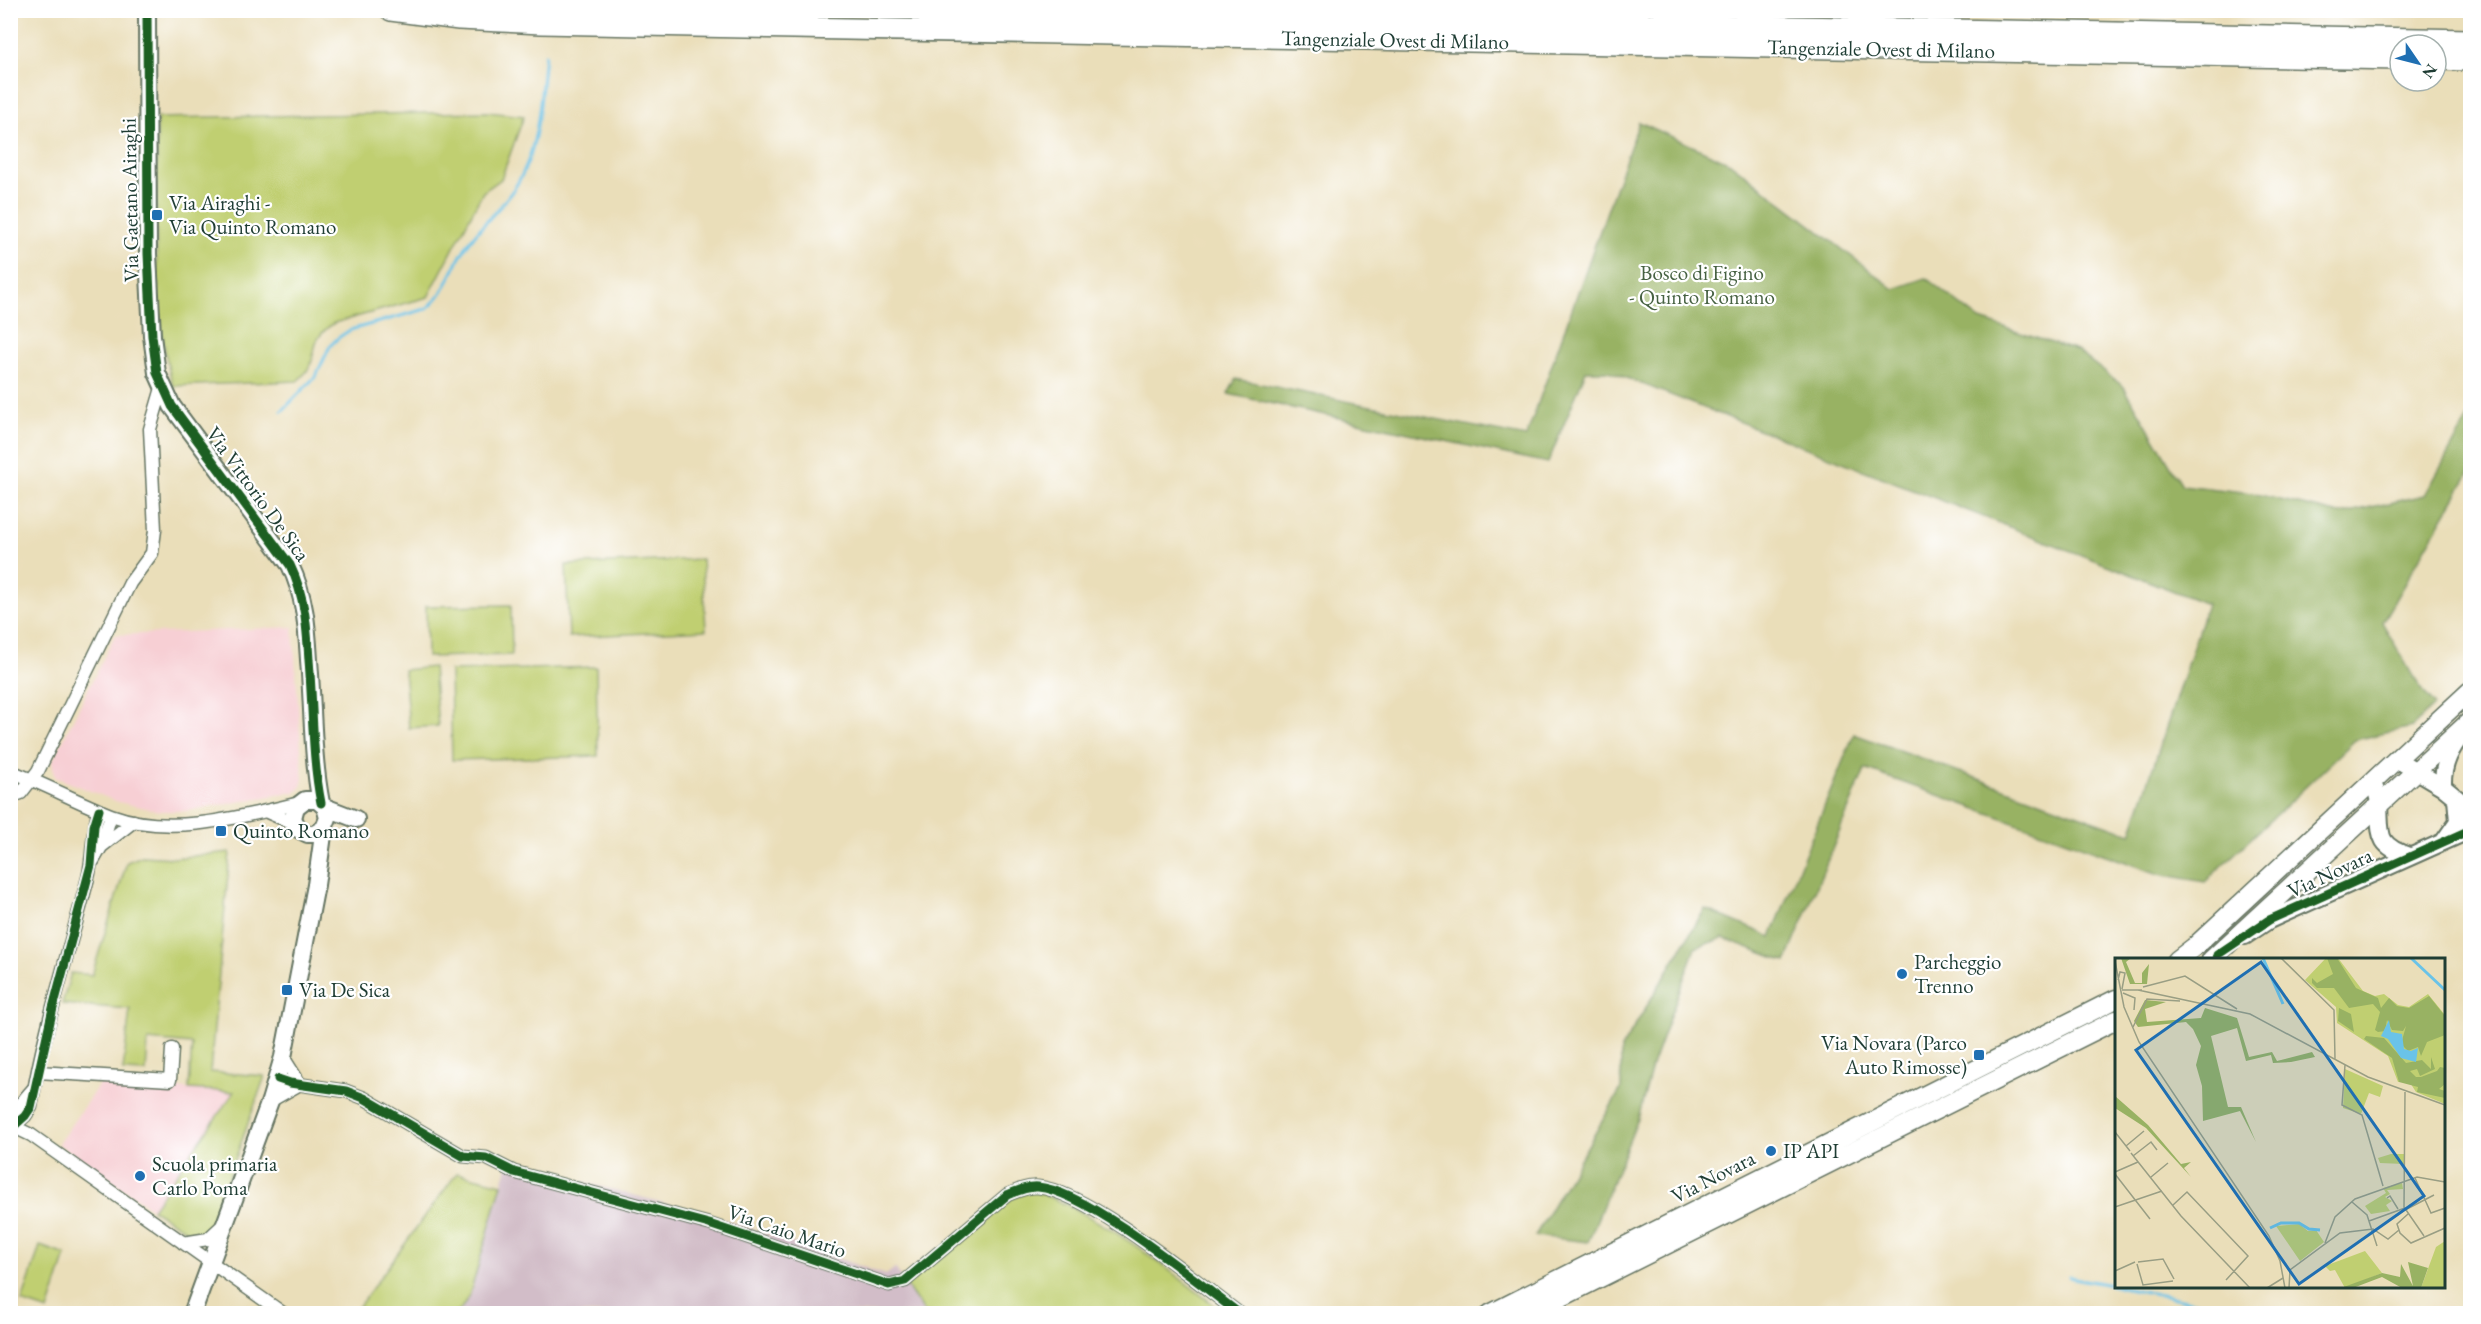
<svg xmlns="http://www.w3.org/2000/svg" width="2481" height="1324" viewBox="0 0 2481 1324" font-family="'EB Garamond',serif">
	<rect width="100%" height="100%" fill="#fff"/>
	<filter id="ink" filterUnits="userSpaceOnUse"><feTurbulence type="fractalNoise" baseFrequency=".0167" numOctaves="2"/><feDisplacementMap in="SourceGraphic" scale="12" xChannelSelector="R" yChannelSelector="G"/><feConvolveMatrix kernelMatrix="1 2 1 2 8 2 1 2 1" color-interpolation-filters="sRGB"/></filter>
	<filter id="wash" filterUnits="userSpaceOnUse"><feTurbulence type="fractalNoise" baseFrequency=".008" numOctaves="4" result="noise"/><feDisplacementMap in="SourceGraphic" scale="24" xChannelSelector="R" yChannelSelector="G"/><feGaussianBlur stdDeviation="1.35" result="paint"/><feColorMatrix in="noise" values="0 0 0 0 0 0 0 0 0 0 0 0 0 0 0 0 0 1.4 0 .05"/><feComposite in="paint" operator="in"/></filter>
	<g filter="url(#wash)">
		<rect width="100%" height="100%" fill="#eadeb9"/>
		<!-- built -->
		<path fill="#f7cfd4" d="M293,627L303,780L300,789L295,792L186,811H159L118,802L55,777L52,762L115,635Z
			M100,1083L234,1092L152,1209L58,1144Z"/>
		<!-- industrial -->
		<path fill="#d2bdc8" d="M508,1163L715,1216L886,1275L895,1268L925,1313L458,1314L469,1297Z"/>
		<!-- green -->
		<path fill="#c0cf71" stroke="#708652" stroke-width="1.5" d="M487,112L524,116L501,179L483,192L428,297L334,323C302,344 325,359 297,381L173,386C149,301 158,206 157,118Z
			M702,559L706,630L569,637L566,565Z
			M511,605L512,655L427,657L426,606Z
			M433,667L438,726L409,728L404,670Z
			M596,667L598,756L452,760L450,671Z
			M230,852L210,1072L265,1076L212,1224L203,1232L191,1234L152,1209L234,1092L189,1089L192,1044L148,1040L146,1072L123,1071L130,1009L62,1004L71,973L92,975L127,862L142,856L174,858Z
			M457,1173L502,1184L469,1297L458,1313H354Z
			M1032,1190C1104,1217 1165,1266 1224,1313H925L905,1284L1014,1196Z
			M40,1246L66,1255L48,1311L22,1302Z"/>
		<!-- forest -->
		<path fill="#98b263" stroke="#5c784c" stroke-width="1.5" d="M1639,122L1730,163L1894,289L1926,278L1980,320L2077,351L2124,387L2182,485L2252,493L2340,514L2425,495L2470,415V472L2382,622L2414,678L2434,706L2412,727L2355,740L2205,882L2159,874L1865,769L1786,962L1723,938L1695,948L1653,1063L1638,1119L1588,1242L1535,1236L1621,1089V1049L1705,909L1771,937L1854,734L2131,834L2207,604L1609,371H1586L1548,463L1228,394L1236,379L1526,437Z"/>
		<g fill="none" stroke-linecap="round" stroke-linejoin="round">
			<!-- stream -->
			<path stroke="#6ac3e8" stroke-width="3" d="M282,411L316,376L330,346L338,338L350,330L426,309C445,295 451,272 463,252C477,227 502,209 517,184C540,147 540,97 545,55
				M2069,1277L2116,1286
				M2117,1286L2254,1314"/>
		</g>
	</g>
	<g filter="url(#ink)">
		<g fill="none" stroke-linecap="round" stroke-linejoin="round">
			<!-- street casing -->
			<g stroke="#667563" stroke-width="15">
				<path id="street" d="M10,771C45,784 77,802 111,815C171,837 240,817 300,803
					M10,797L21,793L38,771L130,583L152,553L155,530L150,429L162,388
					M265,811L295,824
					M102,846L134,821
					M93,861L101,847L111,815
					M283,1057L300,1084
					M38,1072L170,1080L172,1049
					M278,1079L290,1083L346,1091L364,1098L463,1156L486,1158L514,1172L709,1224L889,1285L905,1281L1007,1195C1017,1191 1027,1186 1038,1187C1087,1191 1197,1282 1240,1314
					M270,1101L300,1084
					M10,1125L31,1135L284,1314
					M14,1126L25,1116L31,1107C44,1029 68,954 88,878C94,855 91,832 99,810
					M14,1126C13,1110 23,1101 33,1089
					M183,1243L208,1239L223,1225"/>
			</g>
			<!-- secondary casing -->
			<g stroke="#667563" stroke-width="20">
				<path id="secondary" d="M147,10L148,254L152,336L157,373L172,406L290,565C305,596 307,627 309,660C313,707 312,757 321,803
					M2396,759L2443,787L2470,809
					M2373,782C2375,789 2379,797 2379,805C2381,833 2375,845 2409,856
					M2443,787C2442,764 2451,748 2465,731
					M325,807L356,819
					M2444,841L2458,821L2456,799
					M2245,936L2269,920L2470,830
					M192,1314L270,1101L283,1057L316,885L324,828L328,818L325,807L317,800H305L296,807L293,818L298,829L308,834H314L324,828"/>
			</g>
			<!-- primary casing -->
			<g stroke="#667563" stroke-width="21">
				<path id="primary" d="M2177,960L2194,947L2470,691
					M2211,960L2470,721
					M1490,1314L2116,999
					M1528,1314L2116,1020"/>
			</g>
			<!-- highway casing -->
			<g stroke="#667563" stroke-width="24">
				<path id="highway" d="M391,10L459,19L541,23L2400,59
					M925,10L2470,40
					M2436,59L2470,60"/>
			</g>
			<!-- street -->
			<use href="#street" stroke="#fff" stroke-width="12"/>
			<!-- secondary -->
			<use href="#secondary" stroke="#fff" stroke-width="16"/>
			<!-- primary -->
			<use href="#primary" stroke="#fff" stroke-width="18"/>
			<!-- highway -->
			<use href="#highway" stroke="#fff" stroke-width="21"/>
			<!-- cycleway casing -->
			<g stroke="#fff" stroke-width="13">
				<path id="cycleway" d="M147,10L148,254L152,336L157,373L172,406L290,565C305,596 307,627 309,660C313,707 312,757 321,803
					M2217,955L2269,920L2470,830
					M278,1079L290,1083L346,1091L364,1098L463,1156L486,1158L514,1172L709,1224L889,1285L905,1281L1007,1195C1017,1191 1027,1186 1038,1187C1087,1191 1197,1282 1240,1314
					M10,1125L14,1126L25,1116L31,1107L53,1008L91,865L94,826L99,810"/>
			</g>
			<!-- cycleway -->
			<use href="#cycleway" stroke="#1b5e20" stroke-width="9"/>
		</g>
	</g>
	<!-- markers -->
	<g fill="#1f6fb2" stroke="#fff" stroke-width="2">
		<rect x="151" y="209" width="12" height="12" rx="3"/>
		<rect x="215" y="825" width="12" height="12" rx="3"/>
		<circle cx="1902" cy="974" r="6"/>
		<rect x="281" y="984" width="12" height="12" rx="3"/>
		<rect x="1973" y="1049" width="12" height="12" rx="3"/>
		<circle cx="1771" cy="1151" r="6"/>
		<circle cx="140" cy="1176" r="6"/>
	</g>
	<g text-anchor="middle" stroke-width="4.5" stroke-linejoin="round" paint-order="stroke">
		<!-- street labels -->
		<g font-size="21" fill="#1f3d34" stroke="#fff">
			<text transform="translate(1395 40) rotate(1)" y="7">Tangenziale Ovest di Milano</text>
			<text transform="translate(1881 49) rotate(1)" y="7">Tangenziale Ovest di Milano</text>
			<text transform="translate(130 200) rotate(-91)" y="7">Via Gaetano Airaghi</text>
			<text transform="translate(258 494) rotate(54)" y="7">Via Vittorio De Sica</text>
			<text transform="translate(2330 873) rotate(-25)" y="7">Via Novara</text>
			<text transform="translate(1713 1177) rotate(-27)" y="7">Via Novara</text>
			<text transform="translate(787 1231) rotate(19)" y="7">Via Caio Mario</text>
		</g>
		<!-- poi labels -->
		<g font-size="21" fill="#1f3d34" stroke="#fff" text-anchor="start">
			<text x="169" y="210">Via Airaghi -<tspan x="169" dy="24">Via Quinto Romano</tspan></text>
			<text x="233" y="838">Quinto Romano</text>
			<text x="1914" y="969">Parcheggio<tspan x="1914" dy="24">Trenno</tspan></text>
			<text x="299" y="997">Via De Sica</text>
			<text x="1967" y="1050" text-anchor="end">Via Novara (Parco<tspan x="1967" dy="24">Auto Rimosse)</tspan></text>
			<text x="1783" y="1158">IP API</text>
			<text x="152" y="1171">Scuola primaria<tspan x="152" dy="24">Carlo Poma</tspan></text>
		</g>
		<!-- park labels -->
		<g font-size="21" fill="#476243" stroke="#fff">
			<text x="1702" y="280">Bosco di Figino<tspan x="1702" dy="24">- Quinto Romano</tspan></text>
		</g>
	</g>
	<!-- overview -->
	<g transform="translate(2115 958)">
		<rect width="330" height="330" fill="#eadeb9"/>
		<path d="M211,0H223L248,33L260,38L269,36L283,47L294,49L313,36L330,57V146L301,134L294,123L283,124L273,98L222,65L221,49L190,22ZM230,111L268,128L265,139L254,135L246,156L228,150ZM276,196H289V206L265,205L263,200ZM287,225L288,231L272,232L275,236L270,239L277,243L271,247L275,253L256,256L250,248L271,235L268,230ZM184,266L193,273L201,272L209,284L185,303L161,268ZM330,283V330H306L321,289ZM250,293L267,315L230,330L220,312L215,313L210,308Z" fill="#c0cf71"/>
		<path d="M6,0H16L11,4L20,25H27V15L34,6L32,26H15ZM212,0H222L241,30L263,40L266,50L274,40L282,48L294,50L314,38L330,58V77L312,84L306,98L303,89L293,93L286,86L291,68L288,73L277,72L272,62L270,73L263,74L260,72L265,54L258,46L234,50L219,30H202L197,25V20L202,25L218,16ZM30,42L51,44L30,51L32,64L86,60L90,50L122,60L134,99L157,94L162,103L197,94L200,99L176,104L158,105L156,97L131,103L122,70L96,78L113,149H126L141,184L125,153L88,163L87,128L81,107L86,88L78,71L71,64L23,69L19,63ZM224,50L236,56L239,74L223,63ZM251,78L269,80L291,105L307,102L316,111V99L320,111L305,118L302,111L295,113L301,119H306L322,113L325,109L330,110V126L324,131L330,133V140L302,134L303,129L284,124L277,100L249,81ZM0,138L33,167L66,206L76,204L69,210L76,219L31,170L0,150ZM293,304L313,310L306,330H287L267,319L238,330H226L267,315L285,319L286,306L298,328Z" fill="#98b263"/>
		<path d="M274,62L276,74L287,76L289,91L296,93L303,90L301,104L286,100L273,81L266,78Z" fill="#6ac3e8"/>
		<path fill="none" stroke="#6ac3e8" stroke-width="3" d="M148,0L168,46M296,0L330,32M155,270L166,265H184L194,271L205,272"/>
		<path fill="none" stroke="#999e84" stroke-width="1.5" d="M166,0L219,52L220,101M0,3L9,49L24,84L154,278L165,303L170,330M3,22L5,14L10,15L7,31M28,29L70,18L122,51M7,32H27M23,32L135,56L253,119L330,147M8,35L20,40L19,52M18,69L32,41L65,43M230,107L227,147L247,157L268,228M290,134L289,249L309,278M0,174L15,193M11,188L29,173M16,195L66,258L135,330M18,198L36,184L42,192M0,214L23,204M0,216L35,261M36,219L53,205M300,220L316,255L330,250M272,240L275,238L283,251M237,244L252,257L262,288M58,247L72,234L133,298L111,322M0,249L47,233M290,252L319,237M293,256L282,266L285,275L296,285L330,270M254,263L290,250M210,285L220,259L240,241L302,219L330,224M23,304L48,301L59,321M22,306L28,327L58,323M0,313L20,304M152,330L168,320M174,330L175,312L225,275L258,271L273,281L284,272"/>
		<path fill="#1f6fb2" fill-opacity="0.15" stroke="#1f6fb2" stroke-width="3" d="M146,4L309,238L184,326L21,92Z"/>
		<rect width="330" height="330" fill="none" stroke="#1f3d34" stroke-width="3"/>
	</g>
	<!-- margin -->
	<rect width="2481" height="1324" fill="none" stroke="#fff" stroke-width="36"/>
	<!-- north arrow -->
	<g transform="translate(2418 63) rotate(125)"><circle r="28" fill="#ffffff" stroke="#a5b1ae" stroke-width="1.5"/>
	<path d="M0-4.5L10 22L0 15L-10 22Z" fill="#1f6fb2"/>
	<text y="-9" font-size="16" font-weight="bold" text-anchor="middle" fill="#1f3d34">N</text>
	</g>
</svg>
